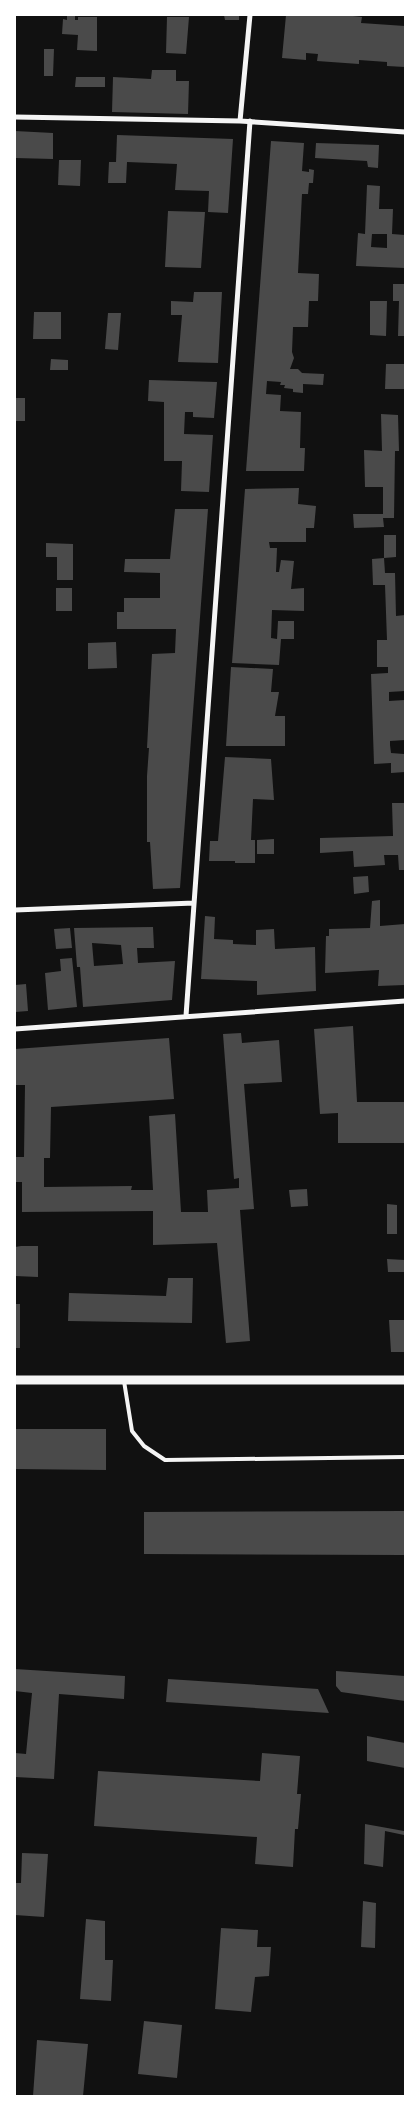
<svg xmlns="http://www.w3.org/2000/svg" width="420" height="2111" viewBox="0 0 420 2111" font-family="'Work Sans',sans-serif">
	<rect width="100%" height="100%" fill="#111"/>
	<!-- building -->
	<path fill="#4a4a4a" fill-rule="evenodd" d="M67,15H75V20H78V17H97V51L77,50L78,35L62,34L63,19L67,20Z
		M224,15H239V20H225Z
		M286,15H344L362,17L361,23L405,26V67L387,66V62L359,60V64L317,61L318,54L306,53V60L282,58Z
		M167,17H189L186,54L166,53Z
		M44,49H54L53,76H44Z
		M152,70H176V81H189L188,114L112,112L113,77L151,79Z
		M76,77H105V87H75Z
		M15,131L53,133V159L15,158Z
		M117,135L233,139L228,213L208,212L209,191L175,190L177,164L127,162L126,183H108L109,162H116Z
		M271,141L304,143L302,171L309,172V169L314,170L313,183H309L308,194H302L298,273L319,274L318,301H309L308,327H293L292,352L294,358L290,369H298L302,373L324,374L323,385L303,384V393L293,392V389L284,388L285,385H280L281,382L267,381L266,394L281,395L280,411L301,412L300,448H305L304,471H246Z
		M316,143L379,145L378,168L368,167L367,161L315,158Z
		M59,160H81L80,186L58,185Z
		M367,185L380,186L379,209H393L392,234L405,235V268L356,266L358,233L365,234ZM372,234H387V248L371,247Z
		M168,211L205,212L201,268L165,267Z
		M393,284H405V336H398L399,301H393Z
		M194,292H222L218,363L178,362L182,315H171V301L193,302Z
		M370,301H387L386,336L370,335Z
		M34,312H61V339H33Z
		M108,313H121L118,350L105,349Z
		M51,359L68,360V370H50Z
		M386,364H405V389H385Z
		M149,380L217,382L214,418L193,417V412H185L184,434L213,435L209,492L181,491L182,461H164V402L148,401Z
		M15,398H25V421H15Z
		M381,414L398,415L399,451H395L394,518H383L384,527L354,528L353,514H383V487H365L364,450L382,451Z
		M299,488L298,504L316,506L314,528H306V542H269L270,548H277L276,572H279L281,560L294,561L291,589L304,588V611L272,610L271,638L277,639L278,621H294V639H281L279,665L232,663L245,489Z
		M175,509H208L180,888L153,889L150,842H147V776L149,748H147L152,654L175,653L176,629H117V612H124V598H160V573L124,572L125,559H170Z
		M384,535H396V557L384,558L385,573H395L396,616L405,615V691L389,692V701L405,700V740L390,741V745L391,753L404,754L405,772L391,773V763L374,764L371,674L388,673V667H377V640H387L385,585H373L372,559L384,558Z
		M46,543L73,544V580H57V557H46Z
		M56,588H72V611H56Z
		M116,642L117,668L88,669V643Z
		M231,667L273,669L271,692H279L275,716H285V746H226Z
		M225,757L271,759L274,800L253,799L251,840H255V863H235V861H209L210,841H218Z
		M392,803H405V870H399L398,855H384L385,865L354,867L353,851L320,853V838L393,836Z
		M274,839V854H257V840Z
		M368,876L369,892L354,894L353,877Z
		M380,900V926L405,924V985L378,986L379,970L325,973L326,936H329V929L370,928L372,901Z
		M205,916L215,917L214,939L233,940V944L256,945V930L274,929L275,949L315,947L316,991L257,995V981L201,979Z
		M153,927L154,948H137L138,963L175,961L172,1000L83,1007L80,967H77L74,928ZM92,943L121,945L123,964L94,966Z
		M70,928L72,948L56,949L54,929Z
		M72,958L77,1007L48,1010L45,973L61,971L60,959Z
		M26,984L28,1011L15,1012V985Z
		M353,1026L357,1102H405V1143H338V1113L320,1114L314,1029Z
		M241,1033L242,1043L279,1040L282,1082L244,1084L254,1209L240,1210L250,1341L226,1343L217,1243L153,1245V1211L22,1212V1182H15V1157H24L25,1085H15V1049L169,1038L174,1099L51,1107L50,1158H44V1187L132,1186L131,1190H153L149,1116L175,1114L181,1212H208L207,1190L239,1188V1178L234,1179L223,1034Z
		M307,1189L308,1206L291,1207L289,1190Z
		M387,1204L397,1205V1234H387Z
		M21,1246H38V1277L15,1276V1247Z
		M387,1259L405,1260V1272H388Z
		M168,1278H193L192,1323L68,1321L69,1293L166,1296Z
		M15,1304H20V1348H15Z
		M389,1320H405V1352H391Z
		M15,1429H106V1470L15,1469Z
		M405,1511V1555L144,1554V1512Z
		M15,1669L125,1676L124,1699L59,1694L54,1779L15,1777V1753L26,1754L32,1693L15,1691Z
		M336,1671L405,1676V1701L341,1692L336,1686Z
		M168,1679L318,1689L329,1713L166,1702Z
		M367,1736L405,1743V1768L367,1761Z
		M262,1753L300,1756L297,1794H301L298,1829H295L293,1867L255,1864L257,1837L94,1826L98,1771L260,1781Z
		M365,1824L404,1831V1835L385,1831L383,1867L364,1864Z
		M22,1853L48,1854L44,1917L15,1915V1883H21Z
		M363,1901L376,1903L375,1948L361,1947Z
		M86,1919L105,1921V1960H113L111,2001L80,1999Z
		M221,1928L258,1930L257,1947H271L269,1976L255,1977L251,2012L215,2009Z
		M144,2021L182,2025L177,2078L138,2074Z
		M37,2040L88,2044L83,2096H33Z"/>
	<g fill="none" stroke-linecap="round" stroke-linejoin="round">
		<!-- service -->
		<path stroke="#f5f5f5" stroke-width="4" d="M124,1381L132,1431L144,1446L165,1460L405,1457"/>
		<!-- minor -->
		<path stroke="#f5f5f5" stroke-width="5" d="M15,117L240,121L405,132
			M240,121L250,15
			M15,910L194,903
			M186,1016L250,121
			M15,1029L405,1001"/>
		<!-- tertiary -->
		<path stroke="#f5f5f5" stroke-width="9" d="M15,1380H405"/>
	</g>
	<!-- border -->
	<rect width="420" height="2111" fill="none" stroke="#ffffff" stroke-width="32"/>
</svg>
